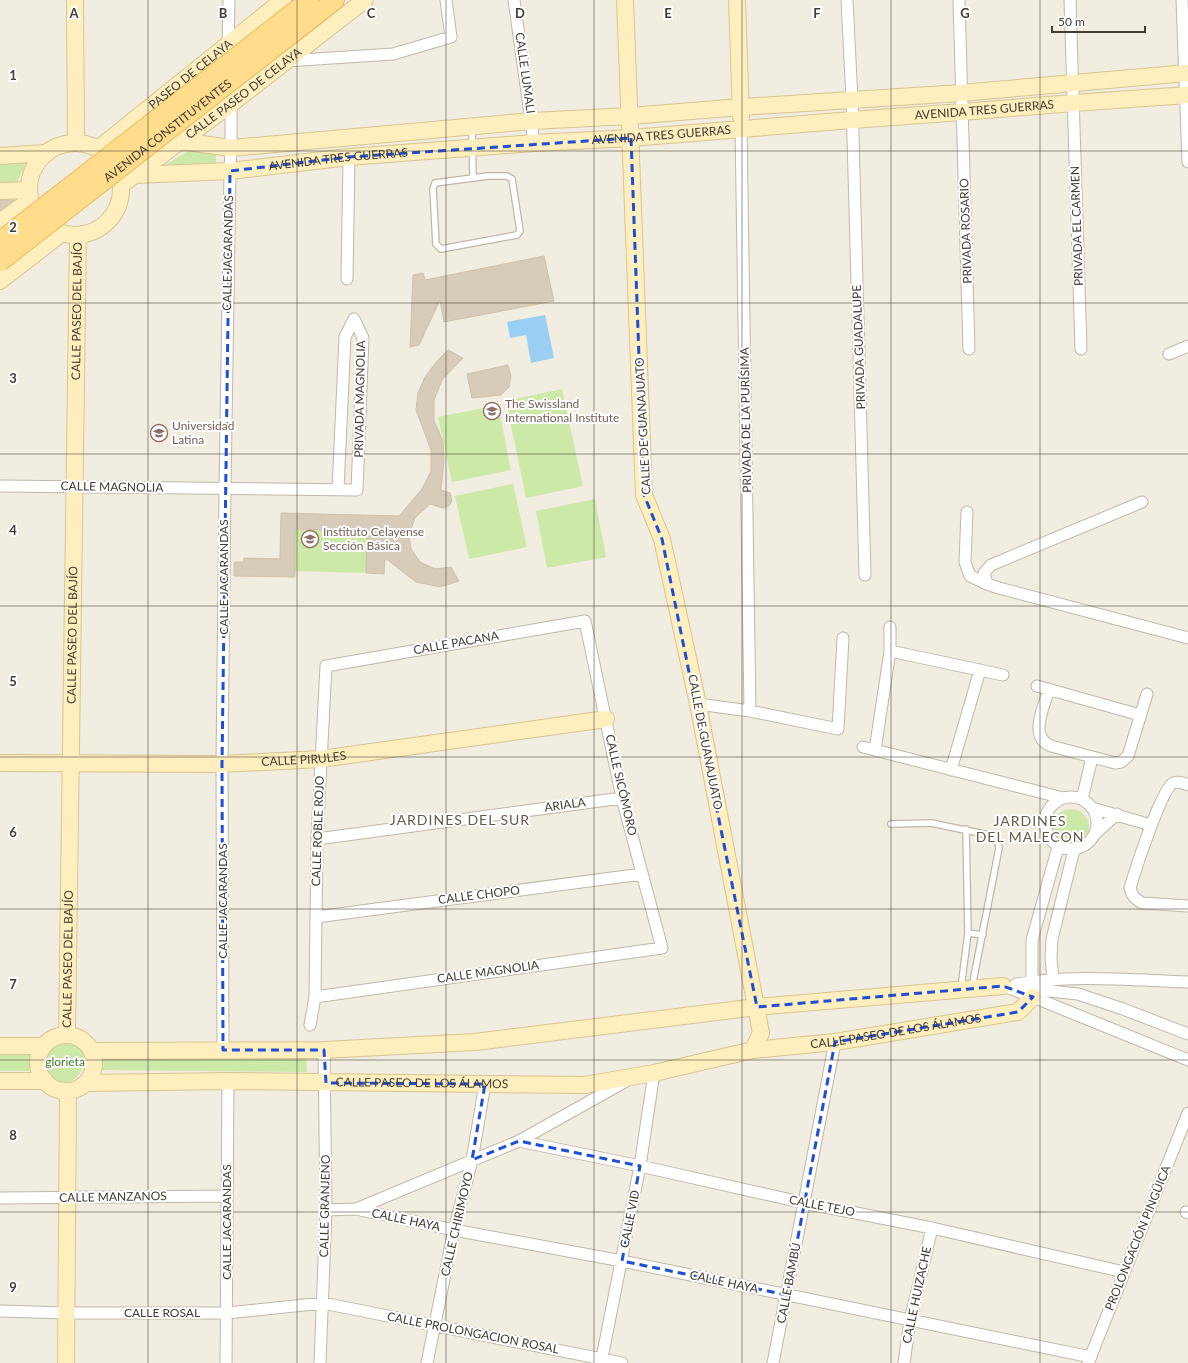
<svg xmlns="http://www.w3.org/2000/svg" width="1188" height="1363" viewBox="0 0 1188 1363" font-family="Lato,sans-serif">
	<rect width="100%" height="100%" fill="#f2ede1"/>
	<!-- green -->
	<path fill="#cce9a7" d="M192,149L216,155V163L163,166Z
		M28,159L17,182L0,183V161Z
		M562,389L583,486L526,498L506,401Z
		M498,405L511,470L452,482L438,417Z
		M513,484L527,547L469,559L455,496Z
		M595,499L606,557L547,568L536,511Z
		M295,530L367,531L366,573L294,571Z
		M1053 827a18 18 0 1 1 36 0a18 18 0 1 1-36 0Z
		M66,1041C69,1043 75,1044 77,1046C97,1063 69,1096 53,1078C51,1076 48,1073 47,1071C46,1067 47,1060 46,1055L54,1046Z
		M0,1051H30L31,1071H0Z
		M99,1056L306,1058L307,1072L100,1070L101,1064Z"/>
	<!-- water -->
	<path fill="#98cff3" d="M545,315L554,358L531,363L526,335L510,338L507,322Z"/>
	<!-- building -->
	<path fill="#d7cbb9" stroke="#cfc0a9" d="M0,200H14L0,210Z
		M544,256L554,301L444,322L440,300L419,345L410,347L413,275L423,273L425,280Z
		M448,350L463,358L442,380L434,400V420L443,442L444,459L441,490L450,493L452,501L449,506L442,508L430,504L415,518L409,535L411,549L420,562L435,569L451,567L459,581L440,587L416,582L385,558L384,574L366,573L367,531L295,529V577L234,576V562H244V558L280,559L281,513L399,516L422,489L431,471V450L416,410L418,393L425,377L437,361Z
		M508,365L511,376L509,387L501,395L472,398L467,374Z"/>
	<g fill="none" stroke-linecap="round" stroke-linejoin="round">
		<!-- lane casing -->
		<g stroke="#c0b7a7" stroke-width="8">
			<path id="lane" d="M472,128L473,177
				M488,176H507L512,179L520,231L517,235L441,249L436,244L433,189L435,183Z
				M891,824L931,823L994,836L997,839L999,848L972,987
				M968,933L983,935
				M961,988L968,933L966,829"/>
		</g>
		<!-- street casing -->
		<g stroke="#c0b7a7" stroke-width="13">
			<path id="street" d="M514,0L534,143
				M847,0L852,100L865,575
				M959,0L969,349
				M1070,0L1081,349
				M1182,0L1188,162
				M228,43L229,0
				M286,61L393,54L451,37L446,0
				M741,128L750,711
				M347,279L349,157
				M1169,354L1188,346
				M0,486L357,490L363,338L354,319
				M338,489L345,337L354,319
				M1142,502L991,565L984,573L987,584L999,588L1188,638
				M967,512L965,562L970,576L987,584
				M890,651L1003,675
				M1037,686L1140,715
				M1049,689C1044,707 1028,737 1051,746L1115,763L1121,762L1128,756L1147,694
				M698,704L750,711L838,729L843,638
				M863,747L1063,798
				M875,750L890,651V627
				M951,770L980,670
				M1188,785C1183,783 1178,781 1173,783C1161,790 1135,871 1130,888C1132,896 1135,899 1142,903L1188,906
				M1045 823a26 26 0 1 1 52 0a26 26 0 1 1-52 0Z
				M1082,799L1092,758
				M1092,808L1151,825
				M1095,834L1117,814
				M317,839L622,798
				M316,917L642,874
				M1053,980L1051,958L1052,939L1074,850
				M1032,981V940L1058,847
				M1016,984C1072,974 1131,980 1188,982
				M1003,986L1033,997L1188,1060
				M1022,988L1078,994L1123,1009L1188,1034
				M310,1025L315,997L317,839L326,666L585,621L622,798L662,948L315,997
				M223,1050L222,764L225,488L230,171L231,148V104
				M519,1141L640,1166L805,1203L932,1228L1124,1272
				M0,1198L227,1196
				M356,1209L454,1230L622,1261L1091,1357
				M326,1210L356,1209L519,1141L626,1081
				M1186,1212L1188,1213
				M0,1311L67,1313H227L323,1303L622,1363
				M226,1363L228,1081
				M320,1363L326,1210L324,1050
				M427,1363L454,1230L472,1160L485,1084
				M601,1363L640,1166L654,1073
				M773,1363L835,1042
				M904,1363L910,1321L932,1228
				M1088,1363L1188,1113"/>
		</g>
		<!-- secondary casing -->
		<g stroke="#d8c490" stroke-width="18">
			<g id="secondary">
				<path d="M75,0L76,143"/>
				<path d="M737,0L741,117"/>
				<path d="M180,141L231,148L532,121L630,116L741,107L961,93L1188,73"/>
				<circle cx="75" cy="189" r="46"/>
				<path id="s1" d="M98,149L283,0"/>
				<path d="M0,156L46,153"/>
				<path id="s2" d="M135,175L230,171L349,157L534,143L631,138L852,120L962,112L1073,103L1188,95"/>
				<path id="s3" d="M121,185L231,104L365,0"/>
				<path d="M0,191L29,190"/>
				<path d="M0,222L30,200"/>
				<path d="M0,281L62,233"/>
				<path id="s4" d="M0,763L222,764L321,759L606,719"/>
				<path id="s5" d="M67,1035L78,235"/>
				<circle cx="66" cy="1063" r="28"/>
				<path d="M0,1046H44"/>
				<path id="s6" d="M753,1050L835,1042L1018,1012L1033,997"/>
				<path d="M92,1051L324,1050L475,1042L757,1007L1003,986"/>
				<path d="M0,1081H45"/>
				<path id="s7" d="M87,1083L228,1081L584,1085L654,1073L753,1050L761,1033L698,704L662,539L644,495L625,0"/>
				<path d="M66,1363L68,1091"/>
			</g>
		</g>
		<!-- primary casing -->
		<g stroke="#e9bc58" stroke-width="20">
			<path id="primary" d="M325,8L335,0"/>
		</g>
		<!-- lane -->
		<use href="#lane" stroke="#fff" stroke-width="5.5"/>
		<!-- street -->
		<use href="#street" stroke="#fff" stroke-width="11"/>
		<!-- secondary -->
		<use href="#secondary" stroke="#ffefbe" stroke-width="16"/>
		<!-- primary -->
		<use href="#primary" stroke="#ffdd8d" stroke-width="18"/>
		<!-- primary-bridge casing -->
		<g stroke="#e9bc58" stroke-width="20" stroke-linecap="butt">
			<g id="primary-bridge">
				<path d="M0,241L309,0"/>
				<path id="s8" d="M0,262L325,8"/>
			</g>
		</g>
		<!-- primary-bridge -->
		<use href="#primary-bridge" stroke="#ffdd8d" stroke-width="18"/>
	</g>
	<!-- marked area -->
	<path fill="none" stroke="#1d4ed8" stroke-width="3" stroke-dasharray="8 5" stroke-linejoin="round" d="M631,138L644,495L662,539L757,1007L1003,986L1033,997L1018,1012L835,1042L787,1295L622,1261L640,1166L519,1141L472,1160L485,1084L326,1083L324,1050H223L222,764L230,171L349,157Z"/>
	<!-- grid -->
	<path fill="none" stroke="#433c32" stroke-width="1" stroke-opacity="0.55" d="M148,0V1363M297,0V1363M446,0V1363M594,0V1363M742,0V1363M891,0V1363M1040,0V1363M0,151H1188M0,303H1188M0,454H1188M0,606H1188M0,757H1188M0,909H1188M0,1060H1188M0,1212H1188"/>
	<!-- icons -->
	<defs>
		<g id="school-ring" transform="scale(0.9)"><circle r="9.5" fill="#fff" stroke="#8d6e63" stroke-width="1.5"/><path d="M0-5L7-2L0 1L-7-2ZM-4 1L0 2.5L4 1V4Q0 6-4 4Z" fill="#8d6e63"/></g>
		<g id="university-ring" transform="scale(0.9)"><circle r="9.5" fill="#fff" stroke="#8d6e63" stroke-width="1.5"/><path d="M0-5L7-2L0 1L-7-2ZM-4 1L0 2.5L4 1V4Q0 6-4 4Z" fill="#8d6e63"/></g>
	</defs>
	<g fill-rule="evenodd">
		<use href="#school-ring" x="492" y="411"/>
		<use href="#university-ring" x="159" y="433"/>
		<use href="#school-ring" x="310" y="539"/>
	</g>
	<g text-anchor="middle" stroke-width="4" stroke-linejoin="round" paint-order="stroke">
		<!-- street labels -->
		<g font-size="12" fill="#433c32" stroke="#fff">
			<text transform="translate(525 73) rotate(82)" y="4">CALLE LUMALI</text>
			<text dy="4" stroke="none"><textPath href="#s1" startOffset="119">PASEO DE CELAYA</textPath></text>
			<text dy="4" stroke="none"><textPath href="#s3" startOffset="153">CALLE PASEO DE CELAYA</textPath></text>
			<text dy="4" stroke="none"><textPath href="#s2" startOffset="852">AVENIDA TRES GUERRAS</textPath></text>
			<text dy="4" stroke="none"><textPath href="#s8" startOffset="213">AVENIDA CONSTITUYENTES</textPath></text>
			<text dy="4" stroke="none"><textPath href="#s2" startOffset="528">AVENIDA TRES GUERRAS</textPath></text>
			<text dy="4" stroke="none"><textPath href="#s2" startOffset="204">AVENIDA TRES GUERRAS</textPath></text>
			<text transform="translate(1077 226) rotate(-92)" y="4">PRIVADA EL CARMEN</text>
			<text transform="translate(966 231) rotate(-92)" y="4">PRIVADA ROSARIO</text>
			<text transform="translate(228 253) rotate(-89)" y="4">CALLE JACARANDAS</text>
			<text dy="4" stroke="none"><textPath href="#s5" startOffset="724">CALLE PASEO DEL BAJÍO</textPath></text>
			<text transform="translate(859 347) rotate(-92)" y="4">PRIVADA GUADALUPE</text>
			<text transform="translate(360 399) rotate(-89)" y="4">PRIVADA MAGNOLIA</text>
			<text transform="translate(746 420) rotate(-91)" y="4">PRIVADA DE LA PURÍSIMA</text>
			<text transform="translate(643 426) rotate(-93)" y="4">CALLE DE GUANAJUATO</text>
			<text transform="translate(112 487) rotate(1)" y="4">CALLE MAGNOLIA</text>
			<text transform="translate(224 577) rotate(-90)" y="4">CALLE JACARANDAS</text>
			<text dy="4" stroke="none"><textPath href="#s5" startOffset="400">CALLE PASEO DEL BAJÍO</textPath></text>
			<text transform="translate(456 643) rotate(-10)" y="4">CALLE PACANA</text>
			<text transform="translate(705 742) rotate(79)" y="4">CALLE DE GUANAJUATO</text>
			<text dy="4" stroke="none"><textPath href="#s4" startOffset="304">CALLE PIRULES</textPath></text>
			<text transform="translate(621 785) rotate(77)" y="4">CALLE SICÓMORO</text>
			<text transform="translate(565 805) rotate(-8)" y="4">ARIALA</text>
			<text transform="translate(318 831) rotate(-88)" y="4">CALLE ROBLE ROJO</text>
			<text transform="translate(479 895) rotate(-7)" y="4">CALLE CHOPO</text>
			<text transform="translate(223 901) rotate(-90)" y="4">CALLE JACARANDAS</text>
			<text dy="4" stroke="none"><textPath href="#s5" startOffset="76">CALLE PASEO DEL BAJÍO</textPath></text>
			<text transform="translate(488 972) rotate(-8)" y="4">CALLE MAGNOLIA</text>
			<text dy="4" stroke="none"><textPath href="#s6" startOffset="144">CALLE PASEO DE LOS ÁLAMOS</textPath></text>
			<text dy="4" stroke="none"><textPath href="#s7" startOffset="335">CALLE PASEO DE LOS ÁLAMOS</textPath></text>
			<text transform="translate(113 1197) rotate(-1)" y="4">CALLE MANZANOS</text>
			<text transform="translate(325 1206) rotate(-89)" y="4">CALLE GRANJENO</text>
			<text transform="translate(822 1206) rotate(11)" y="4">CALLE TEJO</text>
			<text transform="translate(630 1219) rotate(-79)" y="4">CALLE VID</text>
			<text transform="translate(406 1220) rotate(12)" y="4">CALLE HAYA</text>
			<text transform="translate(227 1222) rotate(-90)" y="4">CALLE JACARANDAS</text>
			<text transform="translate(457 1224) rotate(-77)" y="4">CALLE CHIRIMOYO</text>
			<text transform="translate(1138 1238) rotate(-68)" y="4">PROLONGACIÓN PINGÜICA</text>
			<text transform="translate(724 1282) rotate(12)" y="4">CALLE HAYA</text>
			<text transform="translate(789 1283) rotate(-79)" y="4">CALLE BAMBÚ</text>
			<text transform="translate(917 1295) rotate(-78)" y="4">CALLE HUIZACHE</text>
			<text x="162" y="1317">CALLE ROSAL</text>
			<text transform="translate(473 1333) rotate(11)" y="4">CALLE PROLONGACION ROSAL</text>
		</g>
		<!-- education labels -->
		<g font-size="12" fill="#785e54" stroke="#fff" text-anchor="start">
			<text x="505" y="408">The Swissland<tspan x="505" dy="14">International Institute</tspan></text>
			<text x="172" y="430">Universidad<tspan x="172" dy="14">Latina</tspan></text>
			<text x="323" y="536">Instituto Celayense<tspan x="323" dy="14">Sección Básica</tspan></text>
		</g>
		<!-- park labels -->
		<g font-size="12" fill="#447723" stroke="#fff">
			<text x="65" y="1066">glorieta</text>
		</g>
		<!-- quarter labels -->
		<g font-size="14" letter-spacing="1" fill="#665a49" stroke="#fff">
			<text x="460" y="825">JARDINES DEL SUR</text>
			<text x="1030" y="826">JARDINES<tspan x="1030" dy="16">DEL MALECON</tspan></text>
		</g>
	</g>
	<g font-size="13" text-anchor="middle" font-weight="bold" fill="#433c32" stroke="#fff" stroke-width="4" stroke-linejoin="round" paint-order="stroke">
		<text x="74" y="18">A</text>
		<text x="223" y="18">B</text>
		<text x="371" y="18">C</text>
		<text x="520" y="18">D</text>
		<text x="668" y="18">E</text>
		<text x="817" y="18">F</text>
		<text x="965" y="18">G</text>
		<text x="13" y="80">1</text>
		<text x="13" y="232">2</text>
		<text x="13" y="383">3</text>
		<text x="13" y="535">4</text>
		<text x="13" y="686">5</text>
		<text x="13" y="837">6</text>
		<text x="13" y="989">7</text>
		<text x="13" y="1140">8</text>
		<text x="13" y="1292">9</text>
	</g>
	<!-- scale -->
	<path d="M1052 26v6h93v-6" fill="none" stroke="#433c32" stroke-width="2"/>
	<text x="1058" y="26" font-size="12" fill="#433c32" stroke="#ffffff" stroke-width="3" paint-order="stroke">50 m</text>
</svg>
